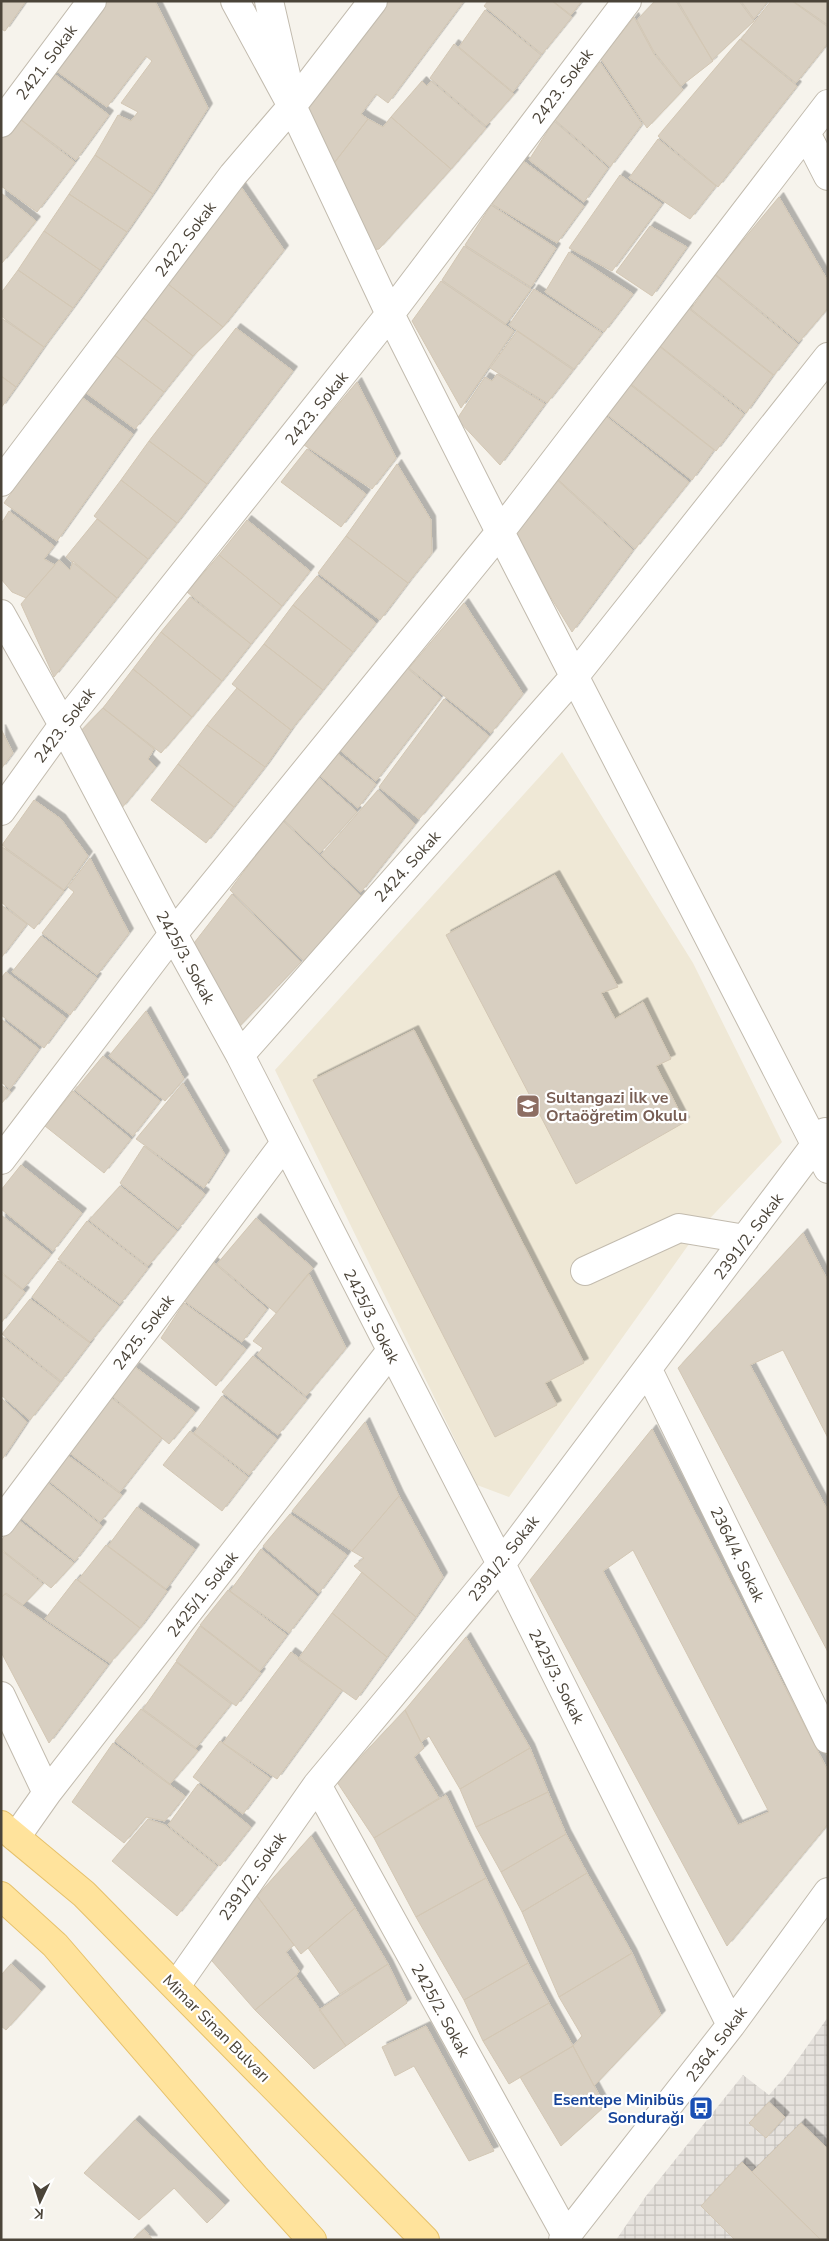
<svg xmlns="http://www.w3.org/2000/svg" width="829" height="2241" viewBox="0 0 829 2241" font-family="'Nunito Sans',sans-serif">
	<defs>
		<pattern id="industrial-grid" width="8" height="8" patternUnits="userSpaceOnUse" patternTransform="scale(1.25)"><rect width="8" height="8" fill="#e6e2dd"/><path d="M0 4h8M4 0v8" fill="none" stroke="#c7c3be"/></pattern>
		<filter id="shadow"><feDropShadow dx="4.5" dy="-4.5" stdDeviation="0" flood-color="#0004"/></filter>
	</defs>
	<rect width="100%" height="100%" fill="#f6f3ec"/>
	<!-- industrial -->
	<path fill="url(#industrial-grid)" d="M828,2017V2240H616L646,2196L743,2075L769,2095L786,2076Z"/>
	<!-- education -->
	<path fill="#efe8d6" d="M562,752L693,963L782,1142L699,1230L509,1497L477,1485L275,1070Z"/>
	<!-- building -->
	<path fill="#d8cfc1" stroke="#d3c7b4" fill-rule="evenodd" filter="url(#shadow)" d="M1,1H26L5,31L1,29Z
		M96,1H155L208,108L153,194L95,155L118,115L131,121L138,112L121,103L152,61L146,56L107,107L48,65Z
		M375,1H464L388,103L376,94L361,114L368,119L328,171L296,105Z
		M488,1H552L572,17L542,54L484,6Z
		M553,1H582L571,15Z
		M655,1H676L713,61L681,86L653,50L637,20Z
		M678,1H739L754,21L712,60Z
		M741,1H768L754,19Z
		M771,1H792L828,27V43L796,83L741,39Z
		M793,1H828V25Z
		M485,10L541,55L513,92L459,47Z
		M634,17L654,54L683,90L647,128L601,59Z
		M740,39L797,86L718,187L658,136Z
		M454,44L514,94L486,126L430,78Z
		M600,62L642,124L610,167L555,120Z
		M45,67L109,115L76,160L12,113Z
		M422,81L427,86L431,81L486,128L451,169L391,117Z
		M12,113L75,162L37,212L1,186V126Z
		M391,117L451,169L379,249L365,251L328,171L368,119L383,127Z
		M554,121L608,168L584,202L529,160Z
		M658,139L716,186L690,219L629,178Z
		M95,155L153,194L127,232L69,194Z
		M522,160L584,206L557,243L492,204Z
		M233,175L284,250L223,327L159,277Z
		M620,175L662,204L612,271L569,248Z
		M1,193L36,221L2,263L1,262Z
		M69,194L127,232L100,270L44,231Z
		M779,197L828,281V308L799,342L715,274Z
		M491,205L556,248L531,287L465,245Z
		M650,226L687,247L652,296L616,272Z
		M44,231L100,270L73,308L18,270Z
		M464,246L531,289L506,324L442,280Z
		M569,252L633,294L604,332L545,292Z
		M18,270L73,308L44,347L1,316V293Z
		M715,275L798,344L774,375L691,309Z
		M159,277L223,327L193,356L137,313Z
		M441,281L514,331L461,408L412,321Z
		M534,289L602,333L574,369L509,325Z
		M688,308L773,375L746,413L660,346Z
		M137,313L193,356L164,392L109,351Z
		M1,318L44,347L16,387L1,376Z
		M236,328L293,371L207,484L149,441Z
		M517,331L573,370L547,403L490,368Z
		M659,346L744,414L716,451L631,384Z
		M109,351L164,392L135,429L81,389Z
		M497,374L545,404L500,465L457,419L485,377L492,381Z
		M1,376L16,387L1,408Z
		M357,382L396,458L372,489L304,445Z
		M628,383L714,450L692,480L605,413Z
		M80,396L133,434L57,541L4,503Z
		M603,414L689,482L635,549L553,475Z
		M149,441L207,484L177,523L121,480Z
		M307,449L366,494L341,527L281,482Z
		M397,464L431,520L432,553L408,583L346,536Z
		M553,476L633,550L572,632L512,534Z
		M121,480L177,523L148,559L94,516Z
		M9,511L54,546L44,559L55,565L26,598L12,592L1,579V524Z
		M97,519L148,559L117,598L66,557Z
		M247,520L310,571L282,606L219,555Z
		M346,536L408,583L380,620L318,573Z
		M219,555L282,606L251,644L187,592Z
		M59,560L70,570L73,561L117,598L54,677L21,604Z
		M317,576L376,623L353,652L293,605Z
		M190,597L251,644L222,681L161,632Z
		M464,603L523,694L491,733L409,668Z
		M293,605L353,652L323,690L264,644Z
		M161,632L222,681L192,717L133,669Z
		M264,644L323,690L291,730L232,684Z
		M406,667L441,697L376,781L340,750Z
		M133,669L192,717L161,753L103,708Z
		M237,688L291,730L265,767L207,725Z
		M444,699L489,736L419,819L379,787Z
		M103,708L154,749L148,759L156,767L121,809L75,737Z
		M207,725L265,767L234,807L178,764Z
		M1,729L13,753L1,769Z
		M337,753L376,784L358,808L318,774Z
		M178,764L234,807L206,843L151,800Z
		M318,777L357,812L320,853L283,819Z
		M378,790L415,824L361,892L321,855Z
		M34,800L61,819L88,856L64,890L2,845Z
		M282,820L361,896L305,962L230,890Z
		M1,846L64,891L34,929L1,902Z
		M90,858L129,933L97,975L42,933L74,892L68,887Z
		M555,875L618,987L601,993L615,1019L643,1002L671,1059L656,1066L685,1122L576,1184L446,935Z
		M232,894L301,962L234,1032L191,947Z
		M1,905L27,924L1,958Z
		M41,936L97,978L70,1015L12,972Z
		M6,972L66,1018L44,1048L1,1015V978Z
		M146,1011L184,1079L165,1101L109,1056Z
		M1,1019L39,1049L10,1089L1,1082Z
		M414,1030L584,1363L545,1383L557,1405L495,1437L313,1080Z
		M103,1056L160,1101L133,1136L75,1090Z
		M183,1083L225,1155L204,1188L136,1139Z
		M1,1085L11,1092L1,1104Z
		M73,1091L131,1139L104,1173L45,1126Z
		M144,1146L205,1194L178,1229L120,1183Z
		M21,1165L82,1213L53,1251L1,1209V1190Z
		M120,1186L177,1231L148,1266L89,1220Z
		M1,1215L51,1254L23,1289L1,1272Z
		M256,1218L313,1268L276,1313L217,1264Z
		M87,1221L148,1268L120,1304L58,1259Z
		M803,1233L828,1281V1438L783,1350L750,1365L828,1511V1652L678,1368Z
		M58,1261L119,1306L90,1342L32,1297Z
		M213,1262L267,1309L242,1342L183,1300Z
		M1,1273L25,1292L1,1323Z
		M309,1274L346,1348L306,1396L257,1355L263,1348L253,1341Z
		M30,1299L90,1343L61,1381L2,1334Z
		M184,1303L246,1349L216,1386L161,1338Z
		M1,1336L60,1382L30,1420L1,1395Z
		M253,1356L307,1399L278,1435L222,1392Z
		M135,1367L195,1412L169,1444L112,1396Z
		M109,1396L162,1438L120,1492L67,1451Z
		M222,1396L277,1439L249,1475L194,1433Z
		M1,1398L27,1422L1,1461Z
		M365,1422L399,1496L352,1551L292,1511Z
		M652,1429L828,1771V1824L727,1946L530,1580ZM633,1550L769,1812L738,1825L603,1571Z
		M190,1431L248,1477L222,1511L163,1465Z
		M67,1455L122,1495L100,1522L48,1480Z
		M48,1483L102,1526L75,1561L21,1518Z
		M399,1496L443,1577L416,1617L354,1566L364,1558L352,1551Z
		M137,1507L195,1549L166,1589L108,1546Z
		M290,1514L347,1555L319,1593L263,1546Z
		M17,1519L74,1563L51,1588L1,1549V1541Z
		M106,1545L167,1591L140,1628L78,1580Z
		M261,1549L317,1596L289,1633L230,1591Z
		M1,1550L43,1584L23,1605L6,1593L1,1597Z
		M362,1572L416,1617L387,1657L332,1613Z
		M76,1579L140,1628L110,1663L45,1619Z
		M228,1590L287,1635L260,1671L200,1625Z
		M5,1594L108,1665L49,1743L1,1652V1598Z
		M332,1613L387,1657L356,1700L298,1659Z
		M200,1626L261,1673L236,1706L176,1661Z
		M466,1637L530,1748L460,1789L429,1736L421,1742L405,1710Z
		M291,1652L342,1690L277,1779L223,1743Z
		M176,1662L231,1704L196,1748L143,1709Z
		M141,1709L198,1751L170,1784L115,1741Z
		M405,1710L424,1748L414,1757L439,1798L374,1838L337,1782Z
		M220,1741L270,1778L243,1814L193,1777Z
		M113,1743L185,1796L165,1821L146,1817L124,1843L72,1802Z
		M530,1748L548,1792L476,1827L460,1789Z
		M198,1784L251,1827L220,1866L168,1825Z
		M548,1792L566,1834L501,1872L476,1827Z
		M446,1795L486,1878L416,1917L374,1838Z
		M148,1819L165,1825L217,1866L177,1916L112,1861Z
		M566,1834L587,1873L522,1912L501,1872Z
		M311,1836L355,1908L301,1954L257,1896Z
		M587,1873L632,1953L559,1997L522,1912Z
		M486,1878L528,1963L464,2000L416,1917Z
		M257,1896L294,1945L286,1952L299,1971L296,1976L255,2010L205,1953Z
		M355,1908L388,1964L340,1994L308,1948Z
		M632,1953L661,2015L594,2086L573,2046L582,2036L559,1997Z
		M528,1963L549,2003L483,2041L464,2000Z
		M11,1964L41,1991L6,2030L1,2026V1975Z
		M388,1964L407,2003L346,2046L319,2010Z
		M296,1976L346,2046L314,2069L255,2010Z
		M549,2003L573,2046L509,2084L483,2041Z
		M426,2026L494,2151L469,2161L414,2066L395,2076L382,2047Z
		M573,2046L605,2106L561,2146L520,2077Z
		M769,2102L785,2117L766,2138L749,2123Z
		M135,2120L225,2205L207,2223L174,2188L139,2220L84,2173Z
		M801,2123L828,2149V2240H821L752,2172Z
		M742,2162L752,2172L821,2240H735L701,2206Z
		M144,2229L153,2240H132Z"/>
	<g fill="none" stroke-linecap="round" stroke-linejoin="round">
		<!-- minor casing -->
		<g stroke="#c2bbae" stroke-width="30">
			<path id="minor" d="M235,1L292,106L390,314L500,532L828,1169
				M269,1L286,75
				M1,123L92,1
				M806,133L828,176
				M1,482L233,175L292,106L373,1
				M1,614L63,725L173,934L240,1055L501,1564L731,2025
				M1,811L63,725L390,314L627,1
				M240,1055L574,677L828,357
				M1,1160L173,934L500,532L828,104
				M585,1271L679,1228L745,1239
				M648,1370L828,1739
				M1,1522L285,1143
				M1,1696L47,1793
				M317,1785L566,2235
				M16,1837L47,1793L390,1352
				M176,1986L317,1785L501,1564L825,1132
				M563,2240L731,2025L828,1892"/>
		</g>
		<!-- major casing -->
		<g stroke="#e6c16a" stroke-width="30">
			<path id="major" d="M1,1825L84,1894L425,2240
				M1,1896L55,1945L255,2177L312,2240"/>
		</g>
		<!-- minor -->
		<use href="#minor" stroke="#fff" stroke-width="28"/>
		<!-- major -->
		<use href="#major" stroke="#ffe39c" stroke-width="28"/>
	</g>
	<!-- icons -->
	<defs>
		<g id="school-square" transform="scale(1.25)"><rect x="-9" y="-9" width="18" height="18" rx="4" fill="#8d6e63" stroke="#fff"/><path d="M0-5L7-2L0 1L-7-2ZM-4 1L0 2.5L4 1V4Q0 6-4 4Z" fill="#fff"/></g>
		<g id="bus-square" transform="scale(1.25)"><rect x="-9" y="-9" width="18" height="18" rx="4" fill="#1a4fb4" stroke="#fff"/><path d="M-5-6H5V4H4V6H2V4H-2V6H-4V4H-5ZM-3.5-4V0h7V-4ZM-3.5 1.2v1.5H-2V1.2ZM2 1.2v1.5H3.5V1.2Z" fill="#fff"/></g>
	</defs>
	<g fill-rule="evenodd">
		<use href="#school-square" x="528" y="1106"/>
		<use href="#bus-square" x="701" y="2108"/>
	</g>
	<g text-anchor="middle" stroke-width="4.5" stroke-linejoin="round" paint-order="stroke">
		<!-- street labels -->
		<g font-size="16" fill="#4b4439" stroke="#fff">
			<text transform="translate(46 62) rotate(-53)" y="6">2421. Sokak</text>
			<text transform="translate(562 86) rotate(-53)" y="6">2423. Sokak</text>
			<text transform="translate(185 239) rotate(-53)" y="6">2422. Sokak</text>
			<text transform="translate(316 408) rotate(-51)" y="6">2423. Sokak</text>
			<text transform="translate(64 725) rotate(-53)" y="6">2423. Sokak</text>
			<text transform="translate(407 866) rotate(-48)" y="6">2424. Sokak</text>
			<text transform="translate(186 957) rotate(61)" y="6">2425/3. Sokak</text>
			<text transform="translate(748 1236) rotate(-53)" y="6">2391/2. Sokak</text>
			<text transform="translate(372 1316) rotate(63)" y="6">2425/3. Sokak</text>
			<text transform="translate(143 1332) rotate(-53)" y="6">2425. Sokak</text>
			<text transform="translate(738 1554) rotate(64)" y="6">2364/4. Sokak</text>
			<text transform="translate(503 1558) rotate(-52)" y="6">2391/2. Sokak</text>
			<text transform="translate(202 1594) rotate(-52)" y="6">2425/1. Sokak</text>
			<text transform="translate(557 1676) rotate(63)" y="6">2425/3. Sokak</text>
			<text transform="translate(252 1876) rotate(-55)" y="6">2391/2. Sokak</text>
			<text transform="translate(441 2010) rotate(61)" y="6">2425/2. Sokak</text>
			<text transform="translate(217 2028) rotate(45)" y="6">Mimar Sinan Bulvarı</text>
			<text transform="translate(716 2044) rotate(-53)" y="6">2364. Sokak</text>
		</g>
		<!-- education labels -->
		<g font-size="16" font-weight="bold" fill="#785e54" stroke="#fff" text-anchor="start">
			<text x="546" y="1103">Sultangazi İlk ve<tspan x="546" dy="18">Ortaöğretim Okulu</tspan></text>
		</g>
		<!-- transit labels -->
		<g font-size="16" font-weight="bold" fill="#164399" stroke="#fff" text-anchor="end">
			<text x="684" y="2105">Esentepe Minibüs<tspan x="684" dy="18">Sondurağı</tspan></text>
		</g>
	</g>
	<!-- border -->
	<rect width="829" height="2241" fill="none" stroke="#4b4439" stroke-width="5"/>
	<!-- north arrow -->
	<g transform="translate(40 2201) rotate(184)" stroke="#ffffff" stroke-width="4" paint-order="stroke">
	<path d="M0-4L9 19L0 12L-9 19Z" fill="#4b4439"/>
	<text y="-8" font-size="14" font-weight="bold" text-anchor="middle" fill="#4b4439">K</text>
	</g>
</svg>
